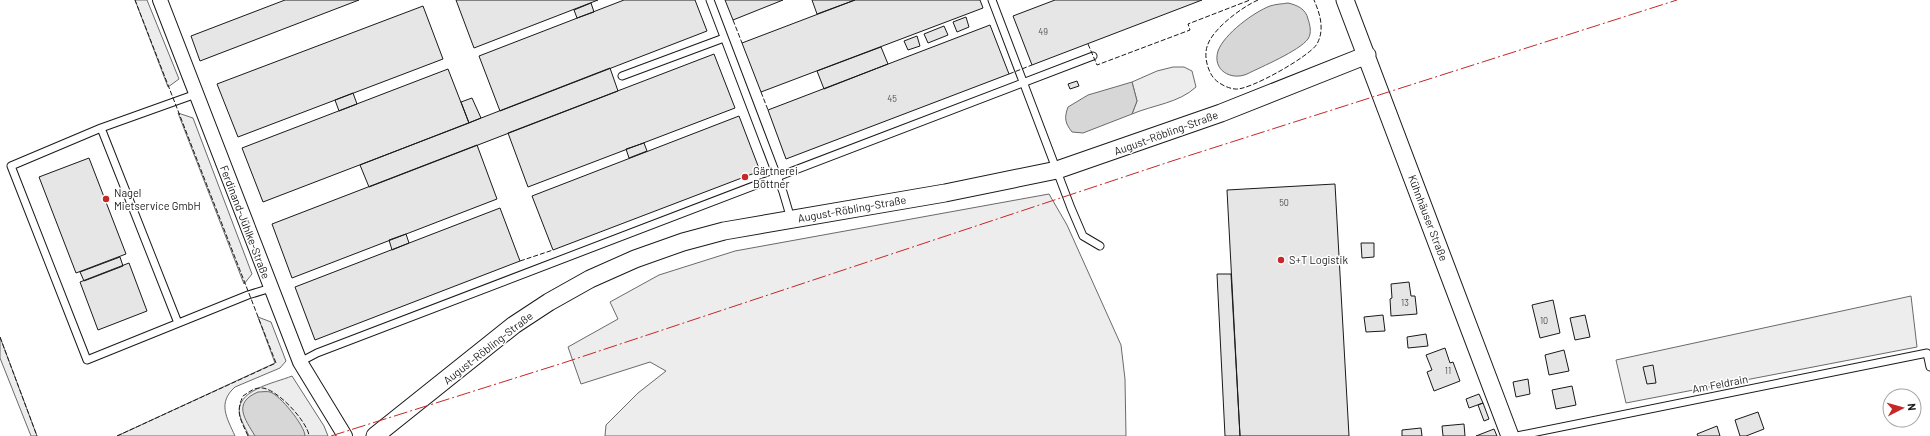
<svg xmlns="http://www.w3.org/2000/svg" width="1930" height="436" viewBox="0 0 1930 436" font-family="Barlow,sans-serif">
	<rect width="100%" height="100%" fill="#fff"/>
	<!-- green -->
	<path fill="#ededed" stroke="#6a6a6a" d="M135,0H147L179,79L168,87Z
		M1173,67H1184L1192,71L1196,87C1179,103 1153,105 1132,114L1137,101L1132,82L1157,71Z
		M178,113L193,118L252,274L244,284Z
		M1049,194L1067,225L1121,345L1125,379L1126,436H605L606,425L638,393L666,371L650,362L581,384L568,347L618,319L610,302L659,275L735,251Z
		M1911,296L1917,347L1626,403L1616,360Z
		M258,317L271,322L286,361L280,368L235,387C217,403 227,418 235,436H117L275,363Z
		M0,337L37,436H31L0,358Z
		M292,376L324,426L328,436H249C246,429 242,423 240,416C233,390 275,383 292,376Z"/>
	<!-- water -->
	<path fill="#d7d7d7" stroke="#6a6a6a" d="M1288,3C1297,5 1306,9 1308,19C1310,25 1312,33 1308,39C1299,51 1261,67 1247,74C1231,81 1212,70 1218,51C1224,34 1254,12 1270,6C1276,4 1282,4 1288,3Z
		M1132,82L1137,101L1132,114L1083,133L1072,132C1065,123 1064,118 1068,107L1088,95Z
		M258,392C261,392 267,391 270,392C280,395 305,426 305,436H255C245,419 232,403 258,392Z"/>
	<!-- building -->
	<path fill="#e6e6e6" stroke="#1a1a1a" d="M285,0H359L200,61L191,36Z
		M456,0H598L474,48Z
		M624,0H695L707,31L500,111L479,56Z
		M725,0H783L733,20Z
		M812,0H855L817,14Z
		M855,0H980L983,8L761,92L742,43Z
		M1055,0H1202L1032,65L1013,16Z
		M591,3L594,12L577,18L574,10Z
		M423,6L443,59L238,137L217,84Z
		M966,17L969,27L957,32L953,22Z
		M990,25L1009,74L786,159L768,110Z
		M944,26L948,35L928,43L924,34Z
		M917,36L920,46L908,50L904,41Z
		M881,47L888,64L824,89L817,71Z
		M714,54L735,108L528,187L508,133Z
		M610,68L618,91L369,187L360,165Z
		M448,69L469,123L263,202L242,148Z
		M1077,81L1079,86L1070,89L1068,84Z
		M353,93L357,104L339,111L335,100Z
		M472,98L481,118L469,123L461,102Z
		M739,116L760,171L553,250L532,196Z
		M644,143L647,151L629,158L626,149Z
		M477,145L497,199L292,278L272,224Z
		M89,158L126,254L76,273L39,177Z
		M1335,184L1349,436H1240L1227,190Z
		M500,208L520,261L315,340L295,287Z
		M406,234L409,243L392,250L389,240Z
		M1361,243H1374V257L1362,258Z
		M120,257L123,266L84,281L80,272Z
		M129,263L147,311L98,330L80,282Z
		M1217,274H1231L1240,436H1225Z
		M1409,282L1411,296H1415L1417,314L1391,316L1390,299L1392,298L1391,284Z
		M1553,300L1560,333L1540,338L1532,305Z
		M1383,315L1385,331L1366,332L1364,317Z
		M1585,315L1590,337L1575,340L1570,318Z
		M1426,334L1428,346L1408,348L1407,337Z
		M1445,348L1450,363L1453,362L1460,381L1434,391L1427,372L1432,370L1426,355Z
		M1564,350L1569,371L1549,375L1545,355Z
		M1653,365L1656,383L1647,384L1643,367Z
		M1528,379L1530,394L1516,397L1513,382Z
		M1572,386L1576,405L1556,409L1552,390Z
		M1479,394L1483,403L1469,408L1466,399Z
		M1483,403L1489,419L1484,421L1478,405Z
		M1758,412L1764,429L1746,436H1740L1735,420Z
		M1464,424L1465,436H1443L1442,426Z
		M1717,426L1720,436H1698L1697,434Z
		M1421,428L1422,436H1402V430Z
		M1494,429L1497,436H1476Z"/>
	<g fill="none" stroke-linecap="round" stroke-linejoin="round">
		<!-- service casing -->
		<g stroke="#1a1a1a" stroke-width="9">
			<path id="service" d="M710,0L783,192L791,219
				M992,0L1071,208L1083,236L1100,246
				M622,76L724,38
				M101,128L196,94
				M178,323L101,128L11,166L87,360L248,295L271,288
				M300,362L317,353L1093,56
				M1517,436L1927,353L1930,367"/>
		</g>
		<!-- minor casing -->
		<g stroke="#1a1a1a" stroke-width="16">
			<path id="minor" d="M160,0L300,362L345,436"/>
		</g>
		<!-- tertiary casing -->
		<g stroke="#1a1a1a" stroke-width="19">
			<path id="tertiary" d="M1345,0L1510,436
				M375,436L514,325L549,302L590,279L635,259L683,242L724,231L945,193L1057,170L1221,113L1367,55"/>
		</g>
		<!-- service -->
		<use href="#service" stroke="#fff" stroke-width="7"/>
		<!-- minor -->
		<use href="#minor" stroke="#fff" stroke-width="14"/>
		<!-- tertiary -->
		<use href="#tertiary" stroke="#fff" stroke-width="17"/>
		<!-- fence -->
		<path stroke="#1a1a1a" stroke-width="1" stroke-dasharray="5 2" stroke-linecap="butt" d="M1258,0C1242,7 1214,28 1208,44C1204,53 1206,65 1211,74C1215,82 1226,88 1235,89C1249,91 1310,56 1317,44C1325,29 1320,14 1314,0
			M733,20L742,43
			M1088,44L1097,65L1190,30L1188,24L1250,0
			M1009,74L1032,65
			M761,92L768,110
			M520,261L553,250
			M0,337L37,436
			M117,436L276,363L135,0
			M248,436C241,420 235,413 243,396C248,393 253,388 260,388C275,386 308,422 309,436"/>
		<!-- power -->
		<path stroke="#c62828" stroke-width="1" stroke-dasharray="14 3 2 3" stroke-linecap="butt" d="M331,436L563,363L1172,161L1677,0"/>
	</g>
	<!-- markers -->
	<g fill="#c62828" stroke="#fff" stroke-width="1.5">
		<circle cx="745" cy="177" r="4"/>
		<circle cx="106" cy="199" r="4"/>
		<circle cx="1281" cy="260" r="4"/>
	</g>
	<g text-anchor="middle" stroke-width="3" stroke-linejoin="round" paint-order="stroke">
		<!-- number labels -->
		<g font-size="9" fill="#4d4d4d">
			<text x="1043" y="35">49</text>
			<text x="892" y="102">45</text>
			<text x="1284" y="206">50</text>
			<text x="1405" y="306">13</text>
			<text x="1544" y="324">10</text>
			<text x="1448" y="374">11</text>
		</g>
		<!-- street labels -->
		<g font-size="11" fill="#1a1a1a" stroke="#fff">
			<text transform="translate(1166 133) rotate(-20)" y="4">August-Röbling-Straße</text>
			<text transform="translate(852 209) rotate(-10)" y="4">August-Röbling-Straße</text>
			<text transform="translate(1428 218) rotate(69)" y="4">Kühnhäuser Straße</text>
			<text transform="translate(245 222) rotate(69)" y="4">Ferdinand-Jühlke-Straße</text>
			<text transform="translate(488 348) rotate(-38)" y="4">August-Röbling-Straße</text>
			<text transform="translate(1720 384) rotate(-11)" y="4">Am Feldrain</text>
		</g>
		<!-- poi labels -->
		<g font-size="11" fill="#1a1a1a" stroke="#fff" text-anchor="start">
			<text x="753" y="175">Gärtnerei<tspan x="753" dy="13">Böttner</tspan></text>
			<text x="114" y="197">Nagel<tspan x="114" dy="13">Mietservice GmbH</tspan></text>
			<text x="1289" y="264">S+T Logistik</text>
		</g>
	</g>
	<!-- north arrow -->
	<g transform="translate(1902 408) rotate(84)"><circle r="19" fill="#ffffff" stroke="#a3a3a3"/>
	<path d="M0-3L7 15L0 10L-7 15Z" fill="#c62828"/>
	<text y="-6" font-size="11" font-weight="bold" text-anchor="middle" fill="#1a1a1a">N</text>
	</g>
</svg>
